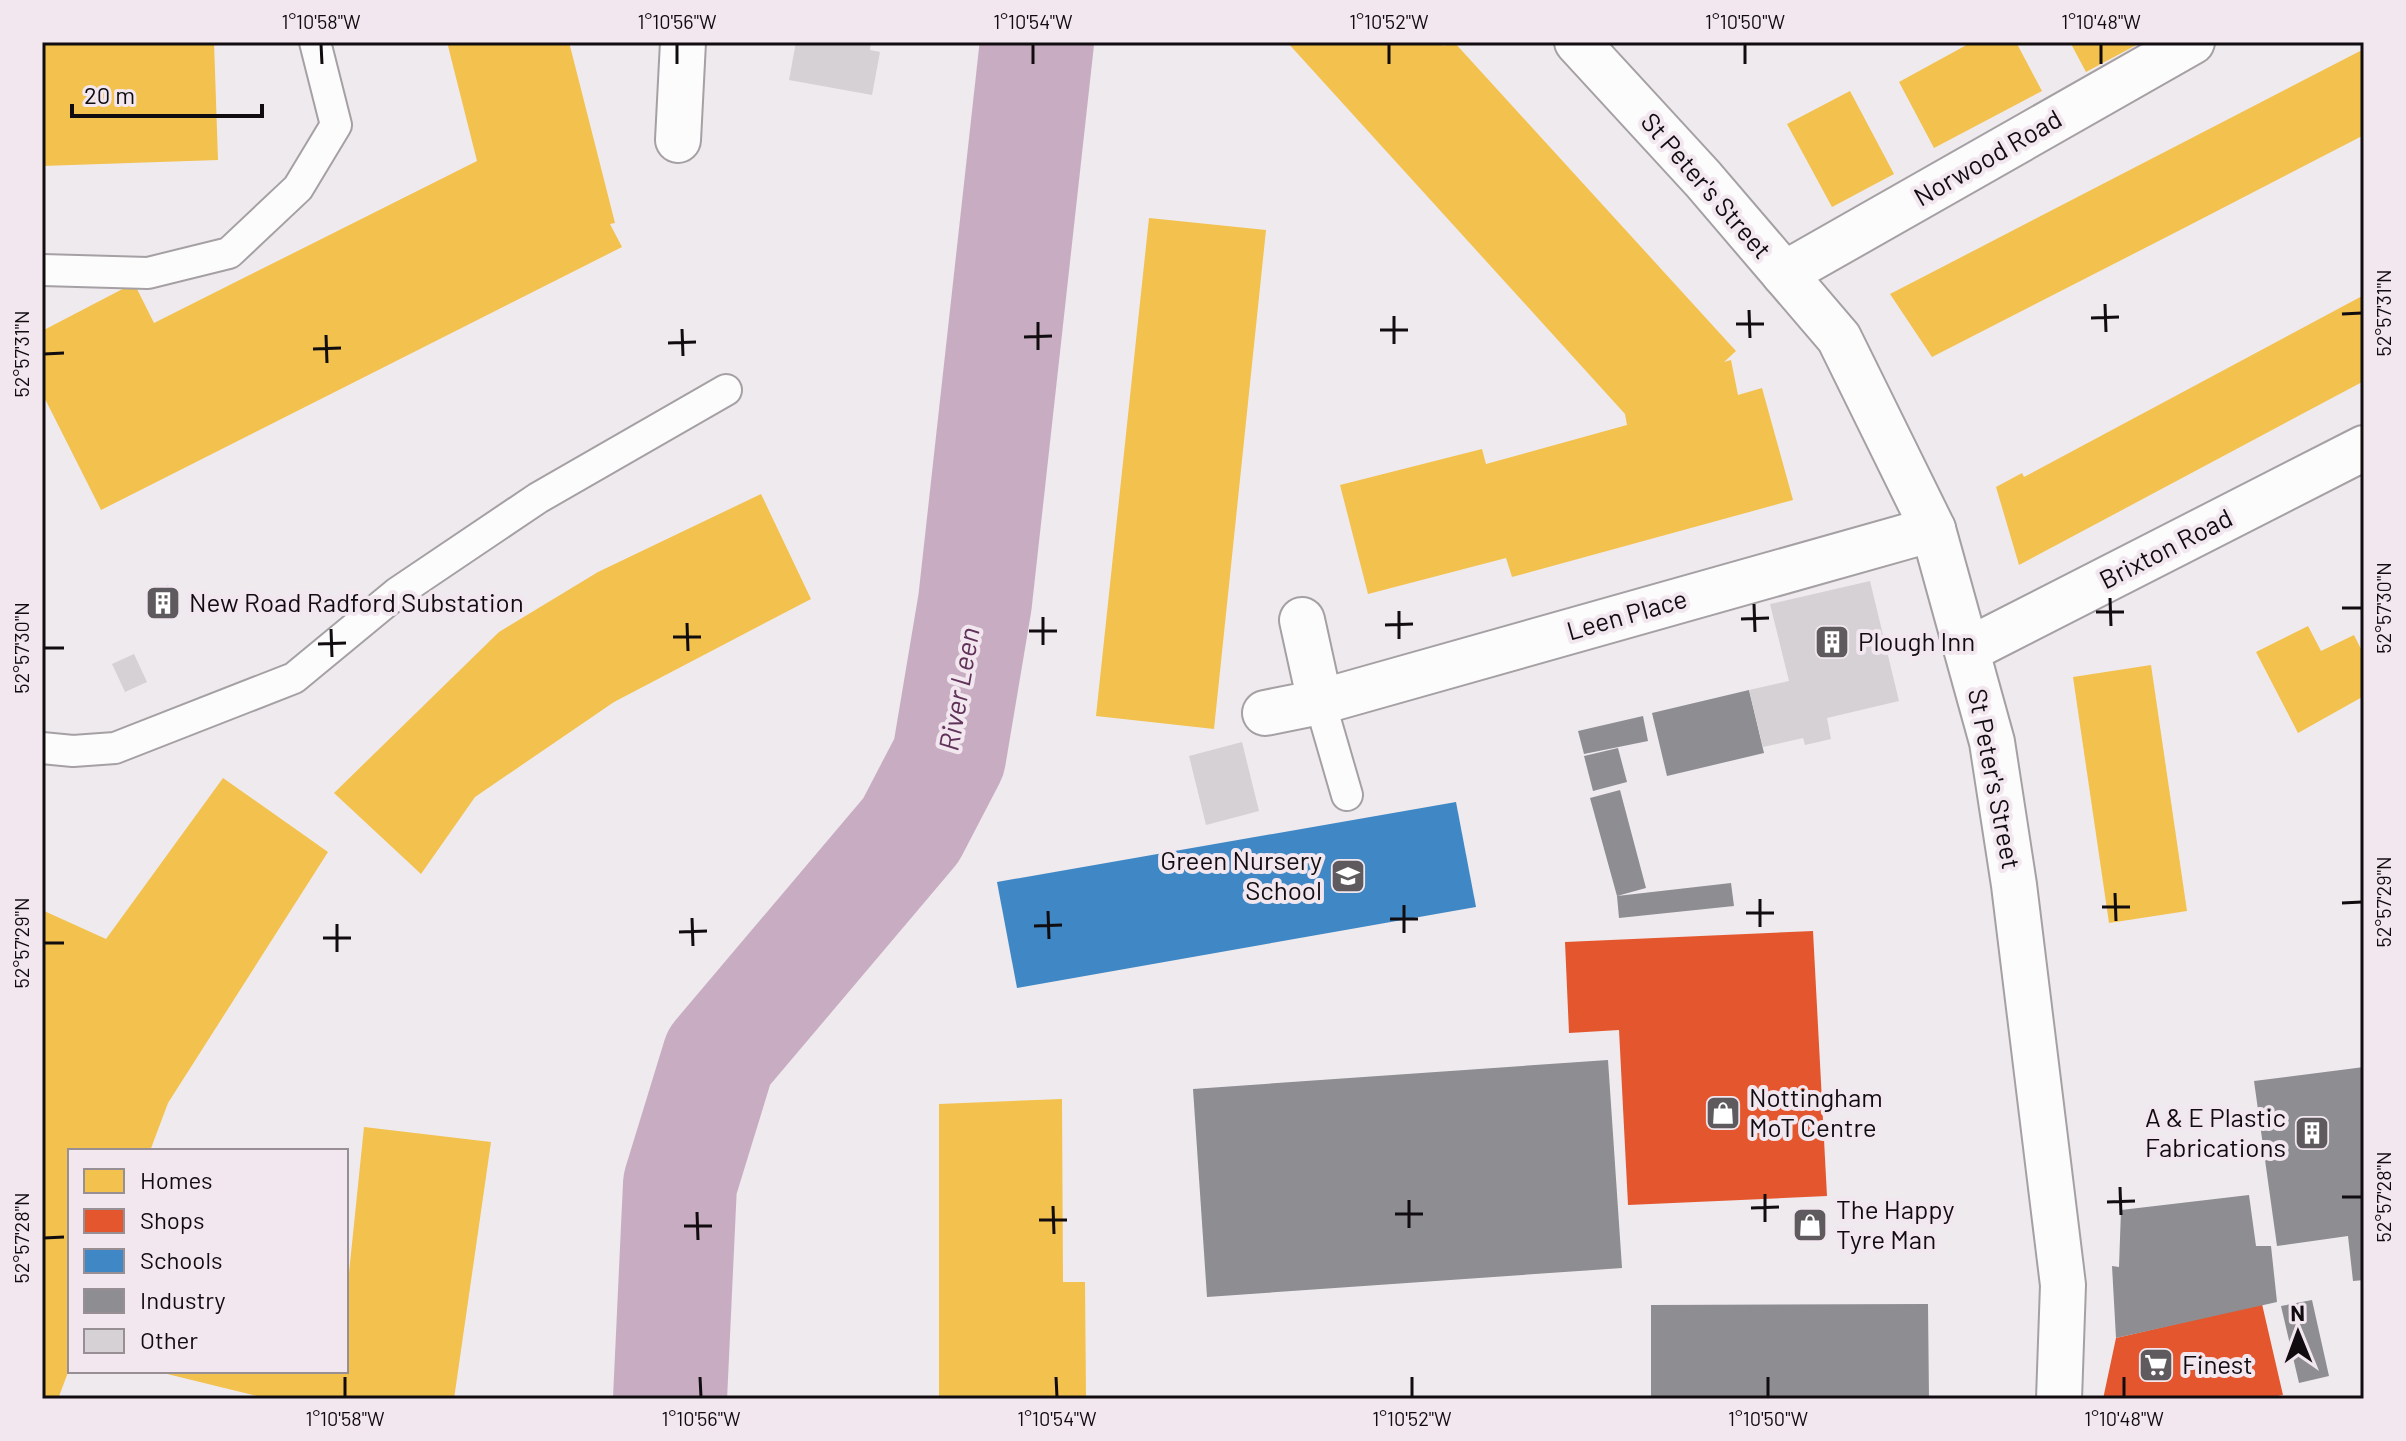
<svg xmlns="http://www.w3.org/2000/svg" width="2406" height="1441" viewBox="0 0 2406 1441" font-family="Barlow,sans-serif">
	<rect width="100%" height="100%" fill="#efeaee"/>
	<!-- homes -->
	<path fill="#f2c14e" d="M42,42H214L218,160L42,166Z
		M447,42H569L615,223L610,224L622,247L101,510L42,393V331L134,283L154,323L477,161Z
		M1287,42H1440L1443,46L1454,42L1736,351L1724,362L1731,360L1738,395L1762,388L1793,500L1512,577L1506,558L1368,594L1340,485L1482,449L1486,464L1627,425L1625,414Z
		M1972,42H2016L2042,91L1934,148L1899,82Z
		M2070,42H2142L2086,72Z
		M2364,49V135L2184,228L1932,357L1890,294Z
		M1850,91L1894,174L1832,207L1787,124Z
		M1149,218L1266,230L1214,729L1096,716Z
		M2364,295V381L2019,565L1996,487L2022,473L2024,477Z
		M761,494L811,599L614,702L475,797L421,874L334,793L499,632L598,572Z
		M2308,626L2321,651L2354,635L2364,655V696L2298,733L2256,652Z
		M2151,665L2187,911L2109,923L2073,677Z
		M223,778L328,852L168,1103L150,1151H70V1367L58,1399H42V910L106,939Z
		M1062,1099L1063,1282H1085L1086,1399H939V1104Z
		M364,1127L491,1142L454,1399H269L159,1372L346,1371V1302Z"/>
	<!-- shops -->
	<path fill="#e4572e" d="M1813,931L1827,1196L1628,1205L1619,1030L1569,1033L1565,942Z
		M2262,1304L2283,1395L2263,1399H2103L2116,1338Z"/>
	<!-- schools -->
	<path fill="#3f88c5" d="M1456,802L1476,907L1017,988L997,882Z"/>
	<!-- industry -->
	<path fill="#8d8d92" d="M1749,690L1764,753L1667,776L1652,713Z
		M1643,716L1648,741L1584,754L1578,731Z
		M1618,748L1627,782L1593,791L1584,756Z
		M1620,790L1646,888L1617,896L1590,798Z
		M1731,883L1734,906L1619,918L1617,896Z
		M1608,1060L1622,1268L1207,1297L1193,1089Z
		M2364,1067V1280L2353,1281L2348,1236L2277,1246L2254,1081Z
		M2249,1195L2256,1246H2271L2277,1302L2116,1338L2112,1266L2119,1267L2121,1210Z
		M2312,1300L2329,1376L2299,1383L2281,1306Z
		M1928,1304L1929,1399H1651V1305Z"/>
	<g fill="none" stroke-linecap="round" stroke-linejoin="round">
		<!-- river -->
		<path stroke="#c8adc2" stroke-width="114" d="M670,1399L680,1184L719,1057L911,830L949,757L975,602L1037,42"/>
	</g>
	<!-- building -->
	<path fill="#d5d1d4" d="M796,42H871L870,50L880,52L872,95L789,80Z
		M1870,581L1899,701L1827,718L1831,739L1805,745L1803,738L1763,747L1749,690L1789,681L1770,604Z
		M168,585L180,609L158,619L146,596Z
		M134,654L147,682L125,692L112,664Z
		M1242,742L1259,811L1206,825L1189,756Z"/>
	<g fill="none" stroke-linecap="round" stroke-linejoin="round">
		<!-- service casing -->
		<g stroke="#a5a0a4" stroke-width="34">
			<path id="service" d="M42,270L148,273L229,253L298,188L336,125L315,42
				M1320,702L1347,795
				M42,748L73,751L115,748L294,678L397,593L538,498L726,390"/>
		</g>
		<!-- minor casing -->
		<g stroke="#a5a0a4" stroke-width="48">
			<path id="minor" d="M678,140L683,42
				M1784,274L2192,42
				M1302,620L1320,702
				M1968,650L2364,448
				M1265,713L1320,702L1933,529"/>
		</g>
		<!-- tertiary casing -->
		<g stroke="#a5a0a4" stroke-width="48">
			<path id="tertiary" d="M1577,42L1703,179L1839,338L1933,529L1992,742L2014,885L2063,1285L2059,1399"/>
		</g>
		<!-- service -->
		<use href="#service" stroke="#fdfcfc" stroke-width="30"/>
		<!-- minor -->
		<use href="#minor" stroke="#fdfcfc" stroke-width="44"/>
		<!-- tertiary -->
		<use href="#tertiary" stroke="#fdfcfc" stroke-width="44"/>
	</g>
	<!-- ticks -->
	<path fill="none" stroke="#100c0f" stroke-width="3" d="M321,44L322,64M677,44V64M1033,44V64M1389,44V64M1745,44V64M2101,44V64M2105,304L2106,332M1749,310L1750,338M2342,314L2362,313M1394,316V344M2091,318L2119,317M1038,322V350M1736,324H1764M682,329L683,356M1380,330H1408M326,335L327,363M1024,337L1052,336M668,343L696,342M313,349L341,348M44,354L64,353M2110,598L2111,626M1754,604L1755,632M2342,608H2362M1399,611V639M2096,612H2124M1043,617V645M1741,619L1769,618M687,623L688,651M1385,625L1413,624M331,629L332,657M1029,631H1057M673,637H701M318,644L346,643M44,648H64M2115,893L2116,921M1760,899V927M2342,903L2362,902M1404,905V933M2102,907H2130M1048,911L1049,939M1746,913H1774M692,918L693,946M1390,919H1418M337,924V952M1034,926L1062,925M679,932L707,931M323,938H351M44,943H64M2120,1187L2121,1215M1765,1194V1222M2342,1197H2362M1409,1200V1228M2107,1202L2135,1201M1053,1206L1054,1234M1751,1208L1779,1207M697,1212L698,1240M1395,1214H1423M1039,1220H1067M684,1226H712M44,1238L64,1237M345,1377V1397M700,1377L701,1397M1056,1377L1057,1397M1412,1377V1397M1768,1377V1397M2124,1377V1397"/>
	<!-- icons -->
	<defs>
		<g id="building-square" transform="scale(1.8)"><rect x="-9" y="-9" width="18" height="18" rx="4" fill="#5e5a5d" stroke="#f2e7ef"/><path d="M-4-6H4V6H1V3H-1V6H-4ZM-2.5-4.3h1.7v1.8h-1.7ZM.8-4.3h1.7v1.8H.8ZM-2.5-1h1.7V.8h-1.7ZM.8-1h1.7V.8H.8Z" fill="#fff"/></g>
		<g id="school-square" transform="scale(1.8)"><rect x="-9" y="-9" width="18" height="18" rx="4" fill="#5e5a5d" stroke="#f2e7ef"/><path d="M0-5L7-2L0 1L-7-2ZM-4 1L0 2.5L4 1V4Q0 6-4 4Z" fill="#fff"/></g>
		<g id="shop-square" transform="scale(1.8)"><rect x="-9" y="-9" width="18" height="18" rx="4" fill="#5e5a5d" stroke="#f2e7ef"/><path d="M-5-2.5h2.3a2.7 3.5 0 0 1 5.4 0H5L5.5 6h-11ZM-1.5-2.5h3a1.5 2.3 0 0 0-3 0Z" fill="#fff"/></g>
		<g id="supermarket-square" transform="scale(1.8)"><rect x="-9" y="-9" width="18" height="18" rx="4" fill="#5e5a5d" stroke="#f2e7ef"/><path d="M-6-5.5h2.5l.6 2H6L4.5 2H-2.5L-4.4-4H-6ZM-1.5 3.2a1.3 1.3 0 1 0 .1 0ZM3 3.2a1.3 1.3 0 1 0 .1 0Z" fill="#fff"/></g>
	</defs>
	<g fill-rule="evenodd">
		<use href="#building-square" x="163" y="603"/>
		<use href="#building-square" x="1832" y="642"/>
		<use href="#school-square" x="1348" y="876"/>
		<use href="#shop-square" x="1723" y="1113"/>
		<use href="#building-square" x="2312" y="1133"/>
		<use href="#shop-square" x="1810" y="1225"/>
		<use href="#supermarket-square" x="2156" y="1365"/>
	</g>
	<g text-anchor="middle" stroke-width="8" stroke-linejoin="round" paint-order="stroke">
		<!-- street labels -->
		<g font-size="26" fill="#100c0f" stroke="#f2e7ef">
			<text transform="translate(1988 158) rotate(-30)" y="9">Norwood Road</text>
			<text transform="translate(1706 186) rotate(49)" y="9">St Peter's Street</text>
			<text transform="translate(2166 549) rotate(-27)" y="9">Brixton Road</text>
			<text transform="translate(1627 615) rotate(-16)" y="9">Leen Place</text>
			<text transform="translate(1994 779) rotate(79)" y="9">St Peter's Street</text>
		</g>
		<!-- poi labels -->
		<g font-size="26" fill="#100c0f" stroke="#f2e7ef" text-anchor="start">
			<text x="189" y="612">New Road Radford Substation</text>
			<text x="1858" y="651">Plough Inn</text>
			<text x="1322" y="870" text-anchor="end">Green Nursery<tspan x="1322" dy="30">School</tspan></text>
			<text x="1749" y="1107">Nottingham<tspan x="1749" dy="30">MoT Centre</tspan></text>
			<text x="2286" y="1127" text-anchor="end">A &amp; E Plastic<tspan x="2286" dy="30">Fabrications</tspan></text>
			<text x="1836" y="1219">The Happy<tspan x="1836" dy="30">Tyre Man</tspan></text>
			<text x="2182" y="1374">Finest</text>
		</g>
		<!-- water labels -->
		<g font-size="28" font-style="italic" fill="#613259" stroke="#f2e7ef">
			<text transform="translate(959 689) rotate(-80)" y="10">River Leen</text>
		</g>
	</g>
	<!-- border -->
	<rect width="2406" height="1441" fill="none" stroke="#f2e7ef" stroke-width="88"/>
	<!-- legend -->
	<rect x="68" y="1149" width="280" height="224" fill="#f2e7ef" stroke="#988f95" stroke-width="2"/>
	<rect x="84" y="1169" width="40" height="24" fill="#f2c14e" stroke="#988f95" stroke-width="2"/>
	<text x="140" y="1189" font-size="24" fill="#100c0f">Homes</text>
	<rect x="84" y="1209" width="40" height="24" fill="#e4572e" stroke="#988f95" stroke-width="2"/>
	<text x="140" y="1229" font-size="24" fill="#100c0f">Shops</text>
	<rect x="84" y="1249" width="40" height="24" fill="#3f88c5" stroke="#988f95" stroke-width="2"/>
	<text x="140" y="1269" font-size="24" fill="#100c0f">Schools</text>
	<rect x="84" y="1289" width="40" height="24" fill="#8d8d92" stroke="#988f95" stroke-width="2"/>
	<text x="140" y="1309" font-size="24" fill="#100c0f">Industry</text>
	<rect x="84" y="1329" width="40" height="24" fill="#d5d1d4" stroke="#988f95" stroke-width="2"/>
	<text x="140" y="1349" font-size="24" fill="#100c0f">Other</text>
	<!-- north arrow -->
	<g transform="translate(2298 1333) rotate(359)" stroke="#f2e7ef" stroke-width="6" paint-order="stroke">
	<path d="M0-6L14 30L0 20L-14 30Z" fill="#100c0f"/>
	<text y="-12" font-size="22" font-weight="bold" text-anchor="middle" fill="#100c0f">N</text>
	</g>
	<!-- scale -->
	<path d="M72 104v12h190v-12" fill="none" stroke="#100c0f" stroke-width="4"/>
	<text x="84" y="104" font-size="24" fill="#100c0f" stroke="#f2e7ef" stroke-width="6" paint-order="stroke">20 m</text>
	<rect x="44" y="44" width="2318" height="1353" fill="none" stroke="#100c0f" stroke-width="3"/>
	<g font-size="20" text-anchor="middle" fill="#100c0f">
		<text x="321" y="29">1°10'58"W</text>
		<text x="677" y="29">1°10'56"W</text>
		<text x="1033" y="29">1°10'54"W</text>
		<text x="1389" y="29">1°10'52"W</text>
		<text x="1745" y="29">1°10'50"W</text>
		<text x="2101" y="29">1°10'48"W</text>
		<text transform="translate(2384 313) rotate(-90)" y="7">52°57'31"N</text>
		<text transform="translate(22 354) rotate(-90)" y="7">52°57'31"N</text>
		<text transform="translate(2384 608) rotate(-90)" y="7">52°57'30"N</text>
		<text transform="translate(22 648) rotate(-90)" y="7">52°57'30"N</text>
		<text transform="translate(2384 902) rotate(-90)" y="7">52°57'29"N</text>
		<text transform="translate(22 943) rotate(-90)" y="7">52°57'29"N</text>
		<text transform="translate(2384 1197) rotate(-90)" y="7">52°57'28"N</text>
		<text transform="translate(22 1238) rotate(-90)" y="7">52°57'28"N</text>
		<text x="345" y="1426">1°10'58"W</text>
		<text x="701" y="1426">1°10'56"W</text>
		<text x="1057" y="1426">1°10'54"W</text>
		<text x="1412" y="1426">1°10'52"W</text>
		<text x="1768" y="1426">1°10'50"W</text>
		<text x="2124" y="1426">1°10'48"W</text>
	</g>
</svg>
